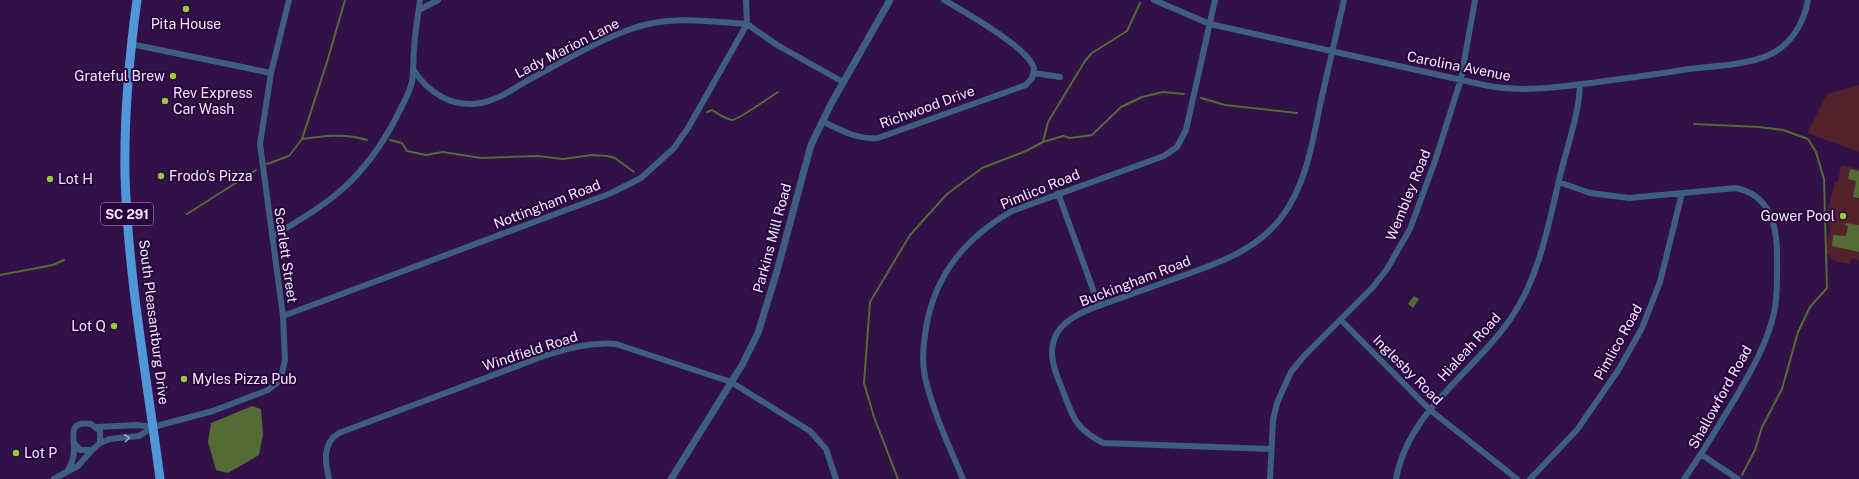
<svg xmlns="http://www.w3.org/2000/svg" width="1859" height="479" viewBox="0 0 1859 479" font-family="'Public Sans',sans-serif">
	<rect width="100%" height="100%" fill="#321048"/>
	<!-- green -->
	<path fill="#51212c" d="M1859,85V152L1807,133L1827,94Z
		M1841,165L1859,169V260L1851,258L1850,264L1834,261L1826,252L1830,227L1827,222V211L1835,182H1838Z"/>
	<!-- water -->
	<path fill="#536b34" d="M1850,169L1859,171V198L1853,197L1856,181L1848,179Z
		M1846,223L1859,225V252L1832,246L1833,235L1846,236L1848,226L1845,225Z
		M1414,296L1419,299L1413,308L1408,304Z
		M252,406L261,409L263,435L259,455L228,473L216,470L208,442L211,423Z"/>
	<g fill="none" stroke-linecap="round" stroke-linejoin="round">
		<!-- stream -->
		<path stroke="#536b34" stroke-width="2" d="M1201,98L1225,105L1297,113
			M707,112L712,110C718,114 725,119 732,120C738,120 770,97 778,92
			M1694,124L1759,127L1783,130L1808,139L1816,152L1824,179L1827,288L1810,307L1798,332L1782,389L1762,427L1755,450L1742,475
			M302,139C322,136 346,133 367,140
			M390,140L402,143L407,151L426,155L443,152L481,158L538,156L563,159L592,155L607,156L615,158L634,172
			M1043,142L1048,122L1085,61L1092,53L1127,31L1140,3
			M267,164L289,156L302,139L327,62L345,0
			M187,214L256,170
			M0,275L53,265L64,260
			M898,479L874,417L864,383L870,302L910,235L947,194L982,168L1026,151L1043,142L1063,136L1070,138L1092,135L1121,107L1142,97L1163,92L1184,94"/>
		<!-- minor -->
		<path stroke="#3d5e7e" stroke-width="6" d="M746,0L747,24L777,45L843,82
			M1154,0L1210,24L1484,85C1522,93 1560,87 1598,82C1628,78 1658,74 1689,69C1713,66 1747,65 1769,55C1791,45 1804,23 1808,0
			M419,10L438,0
			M131,44L271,73
			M1034,73L1060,77
			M822,121C841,130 857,140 878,138L1026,85L1032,78L1034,69C1031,49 963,11 944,0
			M1559,182L1590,193L1629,198L1736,188C1768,195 1776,221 1777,250C1777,269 1778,289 1775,308C1769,341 1750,373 1733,402C1717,428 1702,454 1684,479
			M1058,193L1099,306
			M272,236C330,204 364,179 396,118C401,107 409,95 412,82C414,71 413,60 414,49C415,32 418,16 420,0
			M283,316L609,194L641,178L674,148L688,128L747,24C707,21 669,15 631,29C594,42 559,64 525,82C512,90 497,100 481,103C452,108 428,93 413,69
			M1341,320L1429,409L1517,479
			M97,427L137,425L153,427
			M100,443L110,439L139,436L153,427L213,411L268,390L278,382L281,377L285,360L283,316L260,144L271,73L289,0
			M1271,449L1103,443C1073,427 1073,416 1061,386C1054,369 1047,351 1057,333C1069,314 1096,307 1115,300C1138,292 1160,284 1182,276C1219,263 1256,250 1281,218C1306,185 1312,145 1320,105C1328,70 1336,35 1344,0
			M1702,455L1738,479
			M67,472C71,465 74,459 74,451C75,439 66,420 91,424L100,431V443L92,450H80L74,443
			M54,479L78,466L92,450
			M329,479C325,462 322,443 339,433L544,356C568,348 591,342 616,344L731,382L810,431L826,449L836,479
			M963,479C949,446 933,412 925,377C922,363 923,348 925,335C932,278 963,239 1012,211L1164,156L1177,147L1186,130L1215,0
			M1270,479L1273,420L1277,403L1291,372L1304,356L1373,287L1387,269L1410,229L1435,161L1461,79L1475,0
			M1396,479C1408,411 1472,374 1509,321C1541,276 1549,220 1562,168C1569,141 1579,112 1580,85
			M1530,479L1577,430L1619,369L1642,328L1660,282L1682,193"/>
		<!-- tertiary -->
		<path stroke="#3d5e7e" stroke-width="7" d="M671,479L742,365L758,333L777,271L811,145L831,104L890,0"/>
		<!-- primary -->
		<path stroke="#4f97d9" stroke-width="9" d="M137,0C129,58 124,117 125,175C128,277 147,378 160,479"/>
	</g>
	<!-- one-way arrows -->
	<defs><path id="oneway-chevron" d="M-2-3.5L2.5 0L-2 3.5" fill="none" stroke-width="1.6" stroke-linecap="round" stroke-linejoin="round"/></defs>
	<use stroke="#98a4be" href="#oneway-chevron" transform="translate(127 438) rotate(-6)"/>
	<!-- markers -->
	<g fill="#94cc3c" stroke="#28053d" stroke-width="1.5">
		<circle cx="186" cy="9" r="4"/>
		<circle cx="173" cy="76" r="4"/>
		<circle cx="165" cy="101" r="4"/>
		<circle cx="161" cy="176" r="4"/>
		<circle cx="50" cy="179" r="4"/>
		<circle cx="1843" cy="216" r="4"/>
		<circle cx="114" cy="326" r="4"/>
		<circle cx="184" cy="379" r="4"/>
		<circle cx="16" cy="453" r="4"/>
	</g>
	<g text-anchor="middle" stroke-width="4" stroke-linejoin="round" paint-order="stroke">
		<!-- shield labels -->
		<rect fill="#28053d" stroke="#b7a5c5" stroke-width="1" x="101" y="203" width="52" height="22" rx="3"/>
		<g font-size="13" font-weight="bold" fill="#f4eaff">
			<text x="127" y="219">SC 291</text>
		</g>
		<!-- poi labels -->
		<g font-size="14" fill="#f4eaff" stroke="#28053d" text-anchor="start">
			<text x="186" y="29" text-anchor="middle">Pita House</text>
			<text x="165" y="81" text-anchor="end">Grateful Brew</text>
			<text x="173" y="98">Rev Express<tspan x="173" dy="16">Car Wash</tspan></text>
			<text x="169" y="181">Frodo's Pizza</text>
			<text x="58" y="184">Lot H</text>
			<text x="1835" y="221" text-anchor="end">Gower Pool</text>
			<text x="106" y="331" text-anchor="end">Lot Q</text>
			<text x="192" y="384">Myles Pizza Pub</text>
			<text x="24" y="458">Lot P</text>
		</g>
		<!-- street labels -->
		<g font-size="14" fill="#f4eaff" stroke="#28053d">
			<text transform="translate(567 48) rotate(-27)" y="5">Lady Marion Lane</text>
			<text transform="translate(1459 66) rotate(11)" y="5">Carolina Avenue</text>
			<text transform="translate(927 107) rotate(-20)" y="5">Richwood Drive</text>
			<text transform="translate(1040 189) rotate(-22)" y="5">Pimlico Road</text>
			<text transform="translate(1408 195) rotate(-68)" y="5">Wembley Road</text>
			<text transform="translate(547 204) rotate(-21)" y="5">Nottingham Road</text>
			<text transform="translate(772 238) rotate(-75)" y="5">Parkins Mill Road</text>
			<text transform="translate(286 255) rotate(82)" y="5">Scarlett Street</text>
			<text transform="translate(1135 281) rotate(-21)" y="5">Buckingham Road</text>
			<text transform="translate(154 322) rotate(83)" y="5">South Pleasantburg Drive</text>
			<text transform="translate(1618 342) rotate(-61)" y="5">Pimlico Road</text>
			<text transform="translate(1469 347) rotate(-48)" y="5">Hialeah Road</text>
			<text transform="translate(530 351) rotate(-18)" y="5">Windfield Road</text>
			<text transform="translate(1408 370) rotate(45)" y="5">Inglesby Road</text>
			<text transform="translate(1720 397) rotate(-61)" y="5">Shallowford Road</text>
		</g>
	</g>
</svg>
